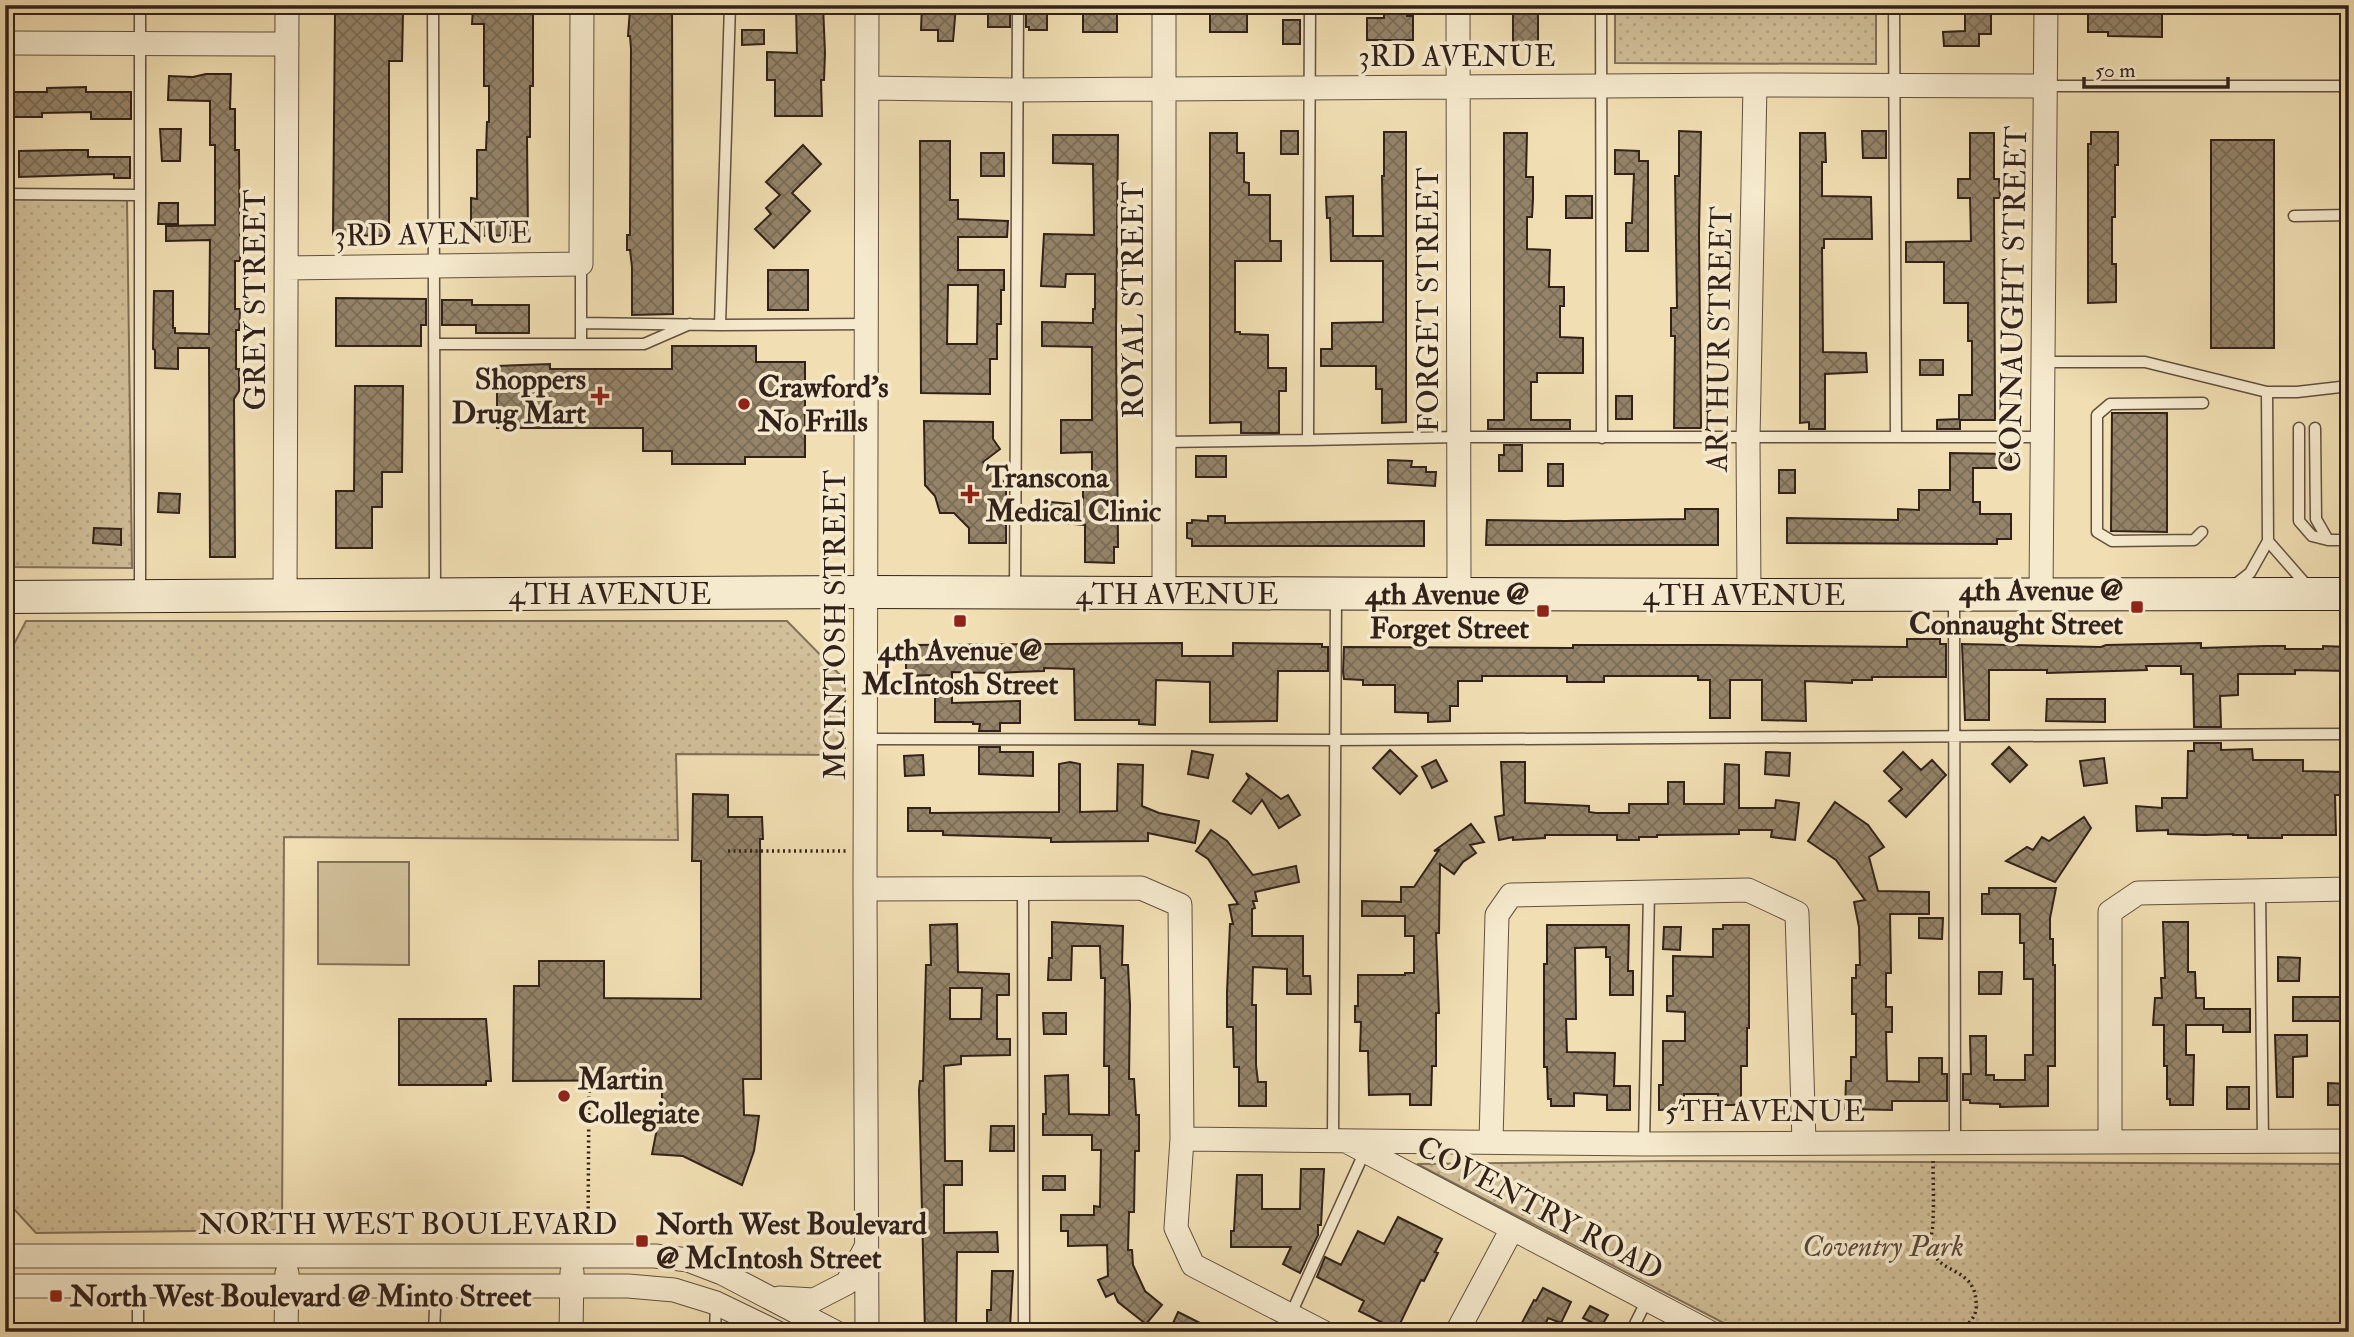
<svg xmlns="http://www.w3.org/2000/svg" width="2354" height="1337" viewBox="0 0 2354 1337" font-family="'IM FELL Double Pica',serif">
	<defs>
		<pattern id="park-dots" width="8" height="8" patternUnits="userSpaceOnUse" patternTransform="scale(1.75)"><rect width="8" height="8" fill="#d1bf99"/><path d="M2 2h.1M6 6h.1" fill="none" stroke="#b4a483" stroke-width="1.8" stroke-linecap="round"/></pattern>
		<pattern id="building-cross-hatch" width="8" height="8" patternUnits="userSpaceOnUse" patternTransform="scale(1.75)"><rect width="8" height="8" fill="#95846a"/><path d="M0 0l8 8M0 8l8-8" fill="none" stroke="#7a6c56"/></pattern>
	</defs>
	<rect width="100%" height="100%" fill="#f1dfb3"/>
	<filter id="stains"><feTurbulence type="fractalNoise" baseFrequency=".00286" numOctaves="4"/><feColorMatrix values="0 0 0 0 .2 0 0 0 0 .09 0 0 0 0 .02 0 0 0 .5 -.17"/></filter>
	<radialGradient id="worn" r=".72"><stop offset=".6" stop-color="#630" stop-opacity="0"/><stop offset="1" stop-color="#630" stop-opacity=".3"/></radialGradient>
	<!-- grass -->
	<path fill="#d1bf99" stroke="#82705a" stroke-width="2" d="M318,862H409V965L318,964Z"/>
	<!-- park -->
	<path fill="url(#park-dots)" stroke="#82705a" stroke-width="2" d="M1615,5H1876V64L1615,63Z
		M5,199H127L132,568L5,567Z
		M26,621H787L845,680V755L676,754L678,840L284,837L282,1230L36,1233L14,1209L13,646Z
		M1670,1161L2349,1164V1332H1741L1417,1164Z"/>
	<!-- building -->
	<path fill="url(#building-cross-hatch)" stroke="#32211a" stroke-width="2" fill-rule="evenodd" d="M491,5H533V86H530V137H527L528,235L471,236V198L477,199V150H486L487,122H489V86H484V24H472L473,8H491Z
		M796,5H823L825,53L824,80H821L822,116H775V80H767V52L797,53Z
		M922,5L956,6L953,41H938V30H921Z
		M988,5H1010V27H988Z
		M1026,5H1047V30H1029V27H1026Z
		M1210,5H1247V32H1210Z
		M1384,5H1407V16H1413V40H1367V18H1384Z
		M1513,5H1538V43H1513Z
		M1965,5H1991V34H1979V46H1944L1943,32L1965,31Z
		M2088,5H2129V14H2162V37L2108,36V32H2088Z
		M1083,6H1117V32H1083Z
		M630,9H672L673,314L632,315V267L630,250H627V235H630V225L631,49L630,36H628Z
		M335,13H403L402,61H389V236L333,235Z
		M1283,20H1300V44H1283Z
		M742,30H764V44L742,45Z
		M206,74H231L230,109H235V150H239L240,261H235V309H240L239,330H236V369H239V391L234,399L235,557H210L209,348H178V369L155,368V350L153,349L154,291H173V328H175V333L209,334L210,240L166,241V226L215,225V145H210V101L168,100L169,76L193,77Z
		M86,87V92H131V119H91V112L42,113V117H5V92H47V88Z
		M160,129H181L180,161H162Z
		M1281,131H1298V154H1281Z
		M1679,131L1701,132L1699,234L1701,428H1674L1675,336H1671V308H1677L1675,176H1679Z
		M1862,131H1886V158H1863Z
		M1384,132H1406V422L1382,423V389H1376V366H1321V349H1332V323L1383,322V261H1331L1330,218H1327L1326,197L1353,196V236H1383L1382,176H1384Z
		M2091,132H2118V165H2115V217H2112V264H2116V302L2088,303V144H2091Z
		M1210,133H1237V153H1244V182L1249,183V195H1270V241H1281V261H1235V332H1240V334L1268,335V368H1286V391H1279V433H1241V422L1210,423Z
		M1504,133H1527L1526,177H1533V199L1532,217H1527V249L1550,250L1549,287H1564V306H1560V337L1583,338V373H1537V382H1531V420H1570V429H1488V420H1504Z
		M1800,133H1825L1826,162H1822V196L1871,197L1872,239H1824V248H1822L1823,352L1866,353L1867,372L1825,374V429H1809V422L1800,423Z
		M1970,133H1994V179H1999L2000,198H1994L1995,420H1960V429H1937V420L1959,419V395H1972V341H1968V303H1944V262H1906V242L1971,241L1970,198H1958V179H1970Z
		M1053,135H1118L1116,338L1118,547H1114V563L1085,562V525L1039,521L1040,501L1083,505V484H1092V452L1061,453V420H1092V347L1042,346V322L1093,323V309H1095V274H1066L1065,287L1041,286L1044,234L1094,235L1093,164L1053,163Z
		M2211,140H2274V348H2211Z
		M920,141H950V200H958V219L1008,221L1007,237H958V270H1004V290H1001V324H997V359H990V394L921,393ZM948,285H978L977,344H947Z
		M803,145L821,164L792,193L810,211L774,248L755,229L771,214L766,208L780,195L766,182Z
		M66,150H88V157H130V178H114V174L19,177V151Z
		M1615,150L1639,151V161H1648V251H1626V223H1632L1634,174H1615Z
		M981,153H1004V176H981Z
		M1566,196H1592V218H1566Z
		M159,203H178V224H158Z
		M768,270H808V310H768Z
		M336,298L426,299V325H421V346H336Z
		M442,300H472V305H529V333H476V325H442Z
		M672,346H756V362H805V457H745V464H672V451H643V428H497V366L550,364V369H672Z
		M1920,360H1943V375H1920Z
		M355,386H403L402,472H382V507H372V548H336V491H354Z
		M1616,396H1632V419H1616Z
		M2112,413H2167V532L2111,531Z
		M924,421L993,422V439L1000,449L983,462L1006,484V543H969V528L954,513H940L935,496L925,485Z
		M1504,445H1522V471H1499V455H1504Z
		M1950,453L2011,454V468H1973V502H1980V514H2011V539H1997V544L1787,543V518L1898,520V509L1919,510V490H1950Z
		M1196,456H1226V477H1196Z
		M1388,460L1412,461L1411,467H1426V472H1436L1435,486L1388,483Z
		M1548,464H1563V486H1548Z
		M1779,470H1795V493H1779Z
		M159,493L180,494L179,513L158,512Z
		M1685,509H1718V545H1486L1487,520L1565,521L1685,519Z
		M1208,516H1225V523L1424,521V546H1192V539L1187,538V523H1192V520L1208,521Z
		M94,528L121,529V545L93,543Z
		M1907,639H1940V644H1946V677H1872V680H1852V683L1805,681L1806,721L1762,720V680H1730V718H1710V680H1698V676H1604V682H1567V676H1482V681H1458V706H1450V721L1428,722V713L1395,712V685H1363V680L1344,679L1343,672L1344,647L1573,648V645H1718L1907,647Z
		M1182,643V656H1233V643L1322,644V647H1328V671H1278L1277,721L1210,722V682L1156,680L1155,725L1139,724V720H1075L1074,669L1044,668V671L994,673L952,672V703L1020,701V723H1000V731H979L980,724H973V722H935V675L906,676V645Z
		M2201,643V648L2266,646H2285V649H2323V646L2349,647V671L2295,670V674H2238V695L2220,696L2221,727H2194L2193,674H2181V666H2146L2147,670L2047,673V670H1989V720H1965L1962,644L2101,647L2106,645Z
		M2047,699H2105V722L2046,721Z
		M2194,743H2221V750L2252,749L2253,760H2303V771L2343,772L2342,795H2335L2336,835H2282V838H2248V835H2233V834L2205,835L2168,834V830L2137,831L2136,806L2162,808V798H2187L2188,751H2194Z
		M979,747H1000V752H1033V776L979,774Z
		M2009,747L2027,765L2010,782L1992,764Z
		M1390,750L1417,776L1400,794L1373,768Z
		M1192,751L1213,755L1208,778L1188,774Z
		M1766,752L1790,753L1789,776L1765,774Z
		M1903,752L1921,770L1932,760L1946,775L1906,817L1889,801L1902,789L1884,771Z
		M923,755L924,775L905,776L904,756Z
		M2104,758L2107,783L2084,786L2080,761Z
		M1436,760L1447,781L1432,788L1422,767Z
		M1070,762L1080,764V812L1117,811L1118,764L1143,765L1142,806L1159,813L1199,821L1195,843L1148,833V841L1051,842V838L943,835V831H908V808H930V813L1059,812V764Z
		M1501,762H1525V803L1589,806V812L1596,813H1629V804H1668V782H1684V804H1724L1725,764L1739,765V808H1775L1776,800L1799,803L1795,840L1771,837L1772,830H1739V834L1657,835V837H1639V840H1617V835H1545V838L1513,840V837L1499,840L1495,817L1504,815Z
		M1246,773L1281,799L1288,795L1300,815L1279,828L1262,800L1251,814L1233,801L1249,778Z
		M693,794L728,795V817H762L763,839H760L761,1079H743L744,1115L759,1116L754,1151L742,1185L683,1156L652,1154L662,1103V1080L513,1081L514,986H539V961H604V998L701,999V861H692Z
		M1835,802L1868,825L1884,847L1869,857L1878,891L1929,892V914H1890L1891,973H1886V1007H1892V1032H1886L1887,1081L1919,1082V1058H1942V1074H1947V1101H1892V1110L1845,1109L1846,1081H1851V1057H1856V1014H1852V978H1856V965H1860L1859,927L1854,902L1865,900L1836,860L1808,841Z
		M2084,817L2091,828L2055,882L2006,861L2027,847L2033,850L2042,837L2049,841Z
		M1471,824L1484,842L1470,845L1476,853L1463,862L1454,874L1440,864L1439,933H1436L1439,1013H1436V1066H1432L1431,1105H1410V1094L1369,1095L1368,1051H1360L1361,1022H1355V1006H1358V975H1405V973H1414V936H1405V916H1362V901L1401,902V887H1414L1439,850L1434,851Z
		M1211,830L1227,841L1253,875L1296,866L1299,882L1255,892L1257,901H1253L1255,908L1252,909V936H1303V976H1310L1311,994H1287V969L1253,967L1252,1005H1256V1065L1258,1082H1266V1106H1239V1067H1234L1233,1027H1227V992L1230,924H1233L1229,905L1238,904L1208,859L1196,851Z
		M1989,888H2056L2050,918V939H2053V965H2055V1066H2048V1106L2000,1107V1104L1970,1103V1100H1963V1074H1971L1970,1036H1986V1075H1994V1080H2025V1055H2033V979H2024V943H2020V914H1982V894H1989Z
		M1919,918H1943L1942,939L1919,938Z
		M1052,922L1123,926L1122,965H1128L1130,1005L1129,1079H1134L1136,1115H1139V1151H1135L1134,1212H1129L1128,1250H1132L1133,1265L1145,1291L1162,1305L1146,1324L1118,1302L1114,1293L1106,1297L1098,1280L1108,1276L1107,1245L1068,1246V1231H1061V1215H1094V1206L1100,1207L1101,1150H1092V1135H1043V1114H1046L1045,1076L1068,1075L1069,1114L1109,1115V1066H1104L1105,978H1101L1100,946H1072L1071,980H1048L1049,958H1052Z
		M2163,922H2188V972H2195L2196,998H2204V1009H2250V1032H2223V1025H2186V1055H2194L2193,1105H2170V1099H2167V1066H2164V1025H2153L2155,998H2162L2161,978H2165Z
		M957,924L958,972L1009,974V995H997V1039H1010V1055L961,1056V1064L944,1066L945,1161H962V1185H944V1233L997,1232L998,1252H957L956,1332H925L919,1090L920,1081H923L926,965H931L930,925ZM950,988H982L981,1019H950Z
		M1547,925H1629L1628,971H1633V995H1610V957H1606V947L1575,948L1576,1019H1566L1567,1052L1615,1053L1614,1086H1630V1110H1607V1095L1574,1093V1106H1551V1099H1548L1547,1067H1544V964H1547Z
		M1723,925H1749V1028H1747V1066H1741V1105H1718V1094H1684V1109L1659,1110V1085H1663V1041H1685V1012L1667,1011V996H1673V956L1713,957V929H1723Z
		M1664,927H1681L1680,950L1663,949Z
		M2278,957L2300,958L2299,981H2278Z
		M1979,972H2002L2001,994H1979Z
		M2293,997H2349V1021H2293Z
		M1043,1013H1066V1034H1044Z
		M399,1019H486L491,1081H486V1085H399Z
		M2275,1035H2307V1056L2293,1057V1097H2277Z
		M2328,1083L2349,1084V1105H2328Z
		M2227,1087H2249V1109H2227Z
		M991,1126H1014V1151H990Z
		M1301,1169H1324L1321,1225H1318V1235L1300,1273L1283,1264L1291,1247H1231V1231H1234L1237,1175H1262V1209H1300Z
		M1043,1176H1065V1190H1043Z
		M1398,1217L1442,1239L1435,1252L1438,1253L1424,1281L1421,1280L1397,1330L1359,1311L1364,1301L1317,1277L1325,1257L1341,1265L1358,1231L1384,1244Z
		M992,1271H1013L1010,1328L987,1327V1310H991Z
		M1543,1288L1571,1302L1561,1323L1548,1318L1542,1332H1517L1534,1300L1536,1301Z
		M1590,1306L1608,1315L1601,1327L1583,1318Z
		M1178,1312L1218,1332H1169Z"/>
	<g fill="none" stroke-linecap="round" stroke-linejoin="round">
		<!-- lane casing -->
		<g stroke="#625040" stroke-width="13">
			<path id="lane" d="M433,5L435,592
				M730,5L720,325L866,324
				M1601,5L1602,438
				M1894,5L1896,437
				M2046,86H2349
				M5,194L139,195
				M2294,216L2349,215
				M581,264V343
				M581,323L720,325
				M434,344H644L690,324
				M2044,362H2145L2267,392L2268,541L2250,573L2232,587
				M2267,392H2297L2349,386
				M2299,428V521L2312,536L2328,540H2349
				M2315,428L2316,519L2328,540
				M1308,440L1459,437H2043
				M1165,442L1308,440L1310,5
				M2202,532L2194,540L2112,541L2097,532V415L2110,404L2203,403
				M2268,541L2310,589
				M1015,590L1018,5
				M140,593V5
				M1954,599L1955,1142
				M866,739L1335,740L2349,734
				M1023,889L1024,1332
				M2260,890L2263,1142
				M1333,1139L1336,597
				M1644,1144L1649,892
				M1290,1316L1365,1151
				M138,1332V1286
				M434,1332L436,1286
				M715,1332L716,1303
				M1631,1332L1647,1300"/>
		</g>
		<!-- street casing -->
		<g stroke="#625040" stroke-width="25">
			<path id="street" d="M1164,5V594
				M1458,5L1459,595
				M5,43L287,44
				M867,88L1018,90L1755,85L2046,86
				M286,268L581,264L582,5
				M2041,594L2046,5
				M285,595L287,5
				M1749,595L1748,439L1755,85
				M865,889L1141,888L1180,905L1182,1139L1176,1228L1193,1265L1323,1332
				M1182,1139L1644,1144L2349,1141
				M1346,1141L1709,1332
				M1491,1141L1497,915L1511,895L1748,890L1797,913L1804,1142
				M2110,1141V912L2138,893L2349,889
				M5,1256H655L688,1260L722,1273L835,1332
				M5,1286H628L674,1290L716,1303L776,1332
				M779,1298L814,1300L847,1283L866,1247
				M286,1332L287,1273
				M571,1332L572,1272
				M867,1332L865,889L867,5
				M1457,1332L1512,1229"/>
		</g>
		<!-- secondary casing -->
		<g stroke="#32211a" stroke-width="34">
			<path id="secondary" d="M5,597L867,592L1749,595L2349,594"/>
		</g>
		<!-- path -->
		<path stroke="#32211a" stroke-width="3.5" stroke-dasharray="2 3.5" stroke-linecap="butt" d="M728,851H846
			M1933,1161C1933,1181 1934,1202 1933,1222C1933,1231 1929,1241 1932,1249C1938,1274 1974,1267 1976,1301C1978,1316 1970,1323 1958,1332
			M588,1236L589,1080"/>
		<!-- lane -->
		<use href="#lane" stroke="#f6eace" stroke-width="10"/>
		<!-- street -->
		<use href="#street" stroke="#f6eace" stroke-width="23"/>
		<!-- secondary -->
		<use href="#secondary" stroke="#f6eace" stroke-width="32"/>
	</g>
	<!-- markers -->
	<g fill="#8f2418" stroke="#f6eace" stroke-width="2.5">
		<path d="M596.5 385.5h7v7h7v7h-7v7h-7v-7h-7v-7h7z"/>
		<circle cx="744" cy="404" r="7"/>
		<path d="M966.5 483.5h7v7h7v7h-7v7h-7v-7h-7v-7h7z"/>
		<rect x="2130" y="600" width="14" height="14" rx="3.5"/>
		<rect x="1536" y="604" width="14" height="14" rx="3.5"/>
		<rect x="953" y="614" width="14" height="14" rx="3.5"/>
		<circle cx="564" cy="1096" r="7"/>
		<rect x="635" y="1234" width="14" height="14" rx="3.5"/>
		<rect x="49" y="1289" width="14" height="14" rx="3.5"/>
	</g>
	<g text-anchor="middle" stroke-width="7" stroke-linejoin="round" paint-order="stroke">
		<!-- street labels -->
		<g font-size="30" fill="#32211a" stroke="#f6eace">
			<text x="1457" y="66">3RD AVENUE</text>
			<text transform="translate(433 234) rotate(-1)" y="10">3RD AVENUE</text>
			<text transform="translate(2013 299) rotate(-89)" y="10">CONNAUGHT STREET</text>
			<text transform="translate(255 300) rotate(-90)" y="10">GREY STREET</text>
			<text transform="translate(1133 300) rotate(-90)" y="10">ROYAL STREET</text>
			<text transform="translate(1428 300) rotate(-90)" y="10">FORGET STREET</text>
			<text transform="translate(1719 339) rotate(-89)" y="10">ARTHUR STREET</text>
			<text x="610" y="604">4TH AVENUE</text>
			<text x="1177" y="604">4TH AVENUE</text>
			<text x="1744" y="605">4TH AVENUE</text>
			<text transform="translate(835 625) rotate(-90)" y="10">MCINTOSH STREET</text>
			<text x="1765" y="1121">5TH AVENUE</text>
			<text transform="translate(1540 1208) rotate(28)" y="10">COVENTRY ROAD</text>
			<text x="408" y="1234">NORTH WEST BOULEVARD</text>
		</g>
		<!-- poi labels -->
		<g font-size="30" font-weight="bold" fill="#32211a" stroke="#f6eace" text-anchor="start">
			<text x="586" y="389" text-anchor="end">Shoppers<tspan x="586" dy="34">Drug Mart</tspan></text>
			<text x="758" y="397">Crawford's<tspan x="758" dy="34">No Frills</tspan></text>
			<text x="986" y="487">Transcona<tspan x="986" dy="34">Medical Clinic</tspan></text>
			<text x="2123" y="600" text-anchor="end">4th Avenue @<tspan x="2123" dy="34">Connaught Street</tspan></text>
			<text x="1529" y="604" text-anchor="end">4th Avenue @<tspan x="1529" dy="34">Forget Street</tspan></text>
			<text x="960" y="660" text-anchor="middle">4th Avenue @<tspan x="960" dy="34">McIntosh Street</tspan></text>
			<text x="578" y="1089">Martin<tspan x="578" dy="34">Collegiate</tspan></text>
			<text x="656" y="1234">North West Boulevard<tspan x="656" dy="34">@ McIntosh Street</tspan></text>
			<text x="70" y="1306">North West Boulevard @ Minto Street</text>
		</g>
		<!-- park labels -->
		<g font-size="30" font-style="italic" fill="#5a483a" stroke="#f6eace">
			<text x="1883" y="1256">Coventry Park</text>
		</g>
	</g>
	<!-- margin -->
	<rect width="2354" height="1337" fill="none" stroke="#f1dfb3" stroke-width="28"/>
	<rect x="7" y="7" width="2340" height="1323" fill="none" stroke="#32211a" stroke-width="3.5"/>
	<rect x="14" y="14" width="2326" height="1309" fill="none" stroke="#32211a" stroke-width="2"/>
	<!-- scale -->
	<path d="M2084 77v10h144v-10" fill="none" stroke="#32211a" stroke-width="3.5"/>
	<text x="2095" y="77" font-size="21" fill="#32211a" stroke="#f6eace" stroke-width="5" paint-order="stroke">50 m</text>
	<rect width="100%" height="100%" filter="url(#stains)"/>
	<rect width="100%" height="100%" fill="url(#worn)"/>
</svg>
